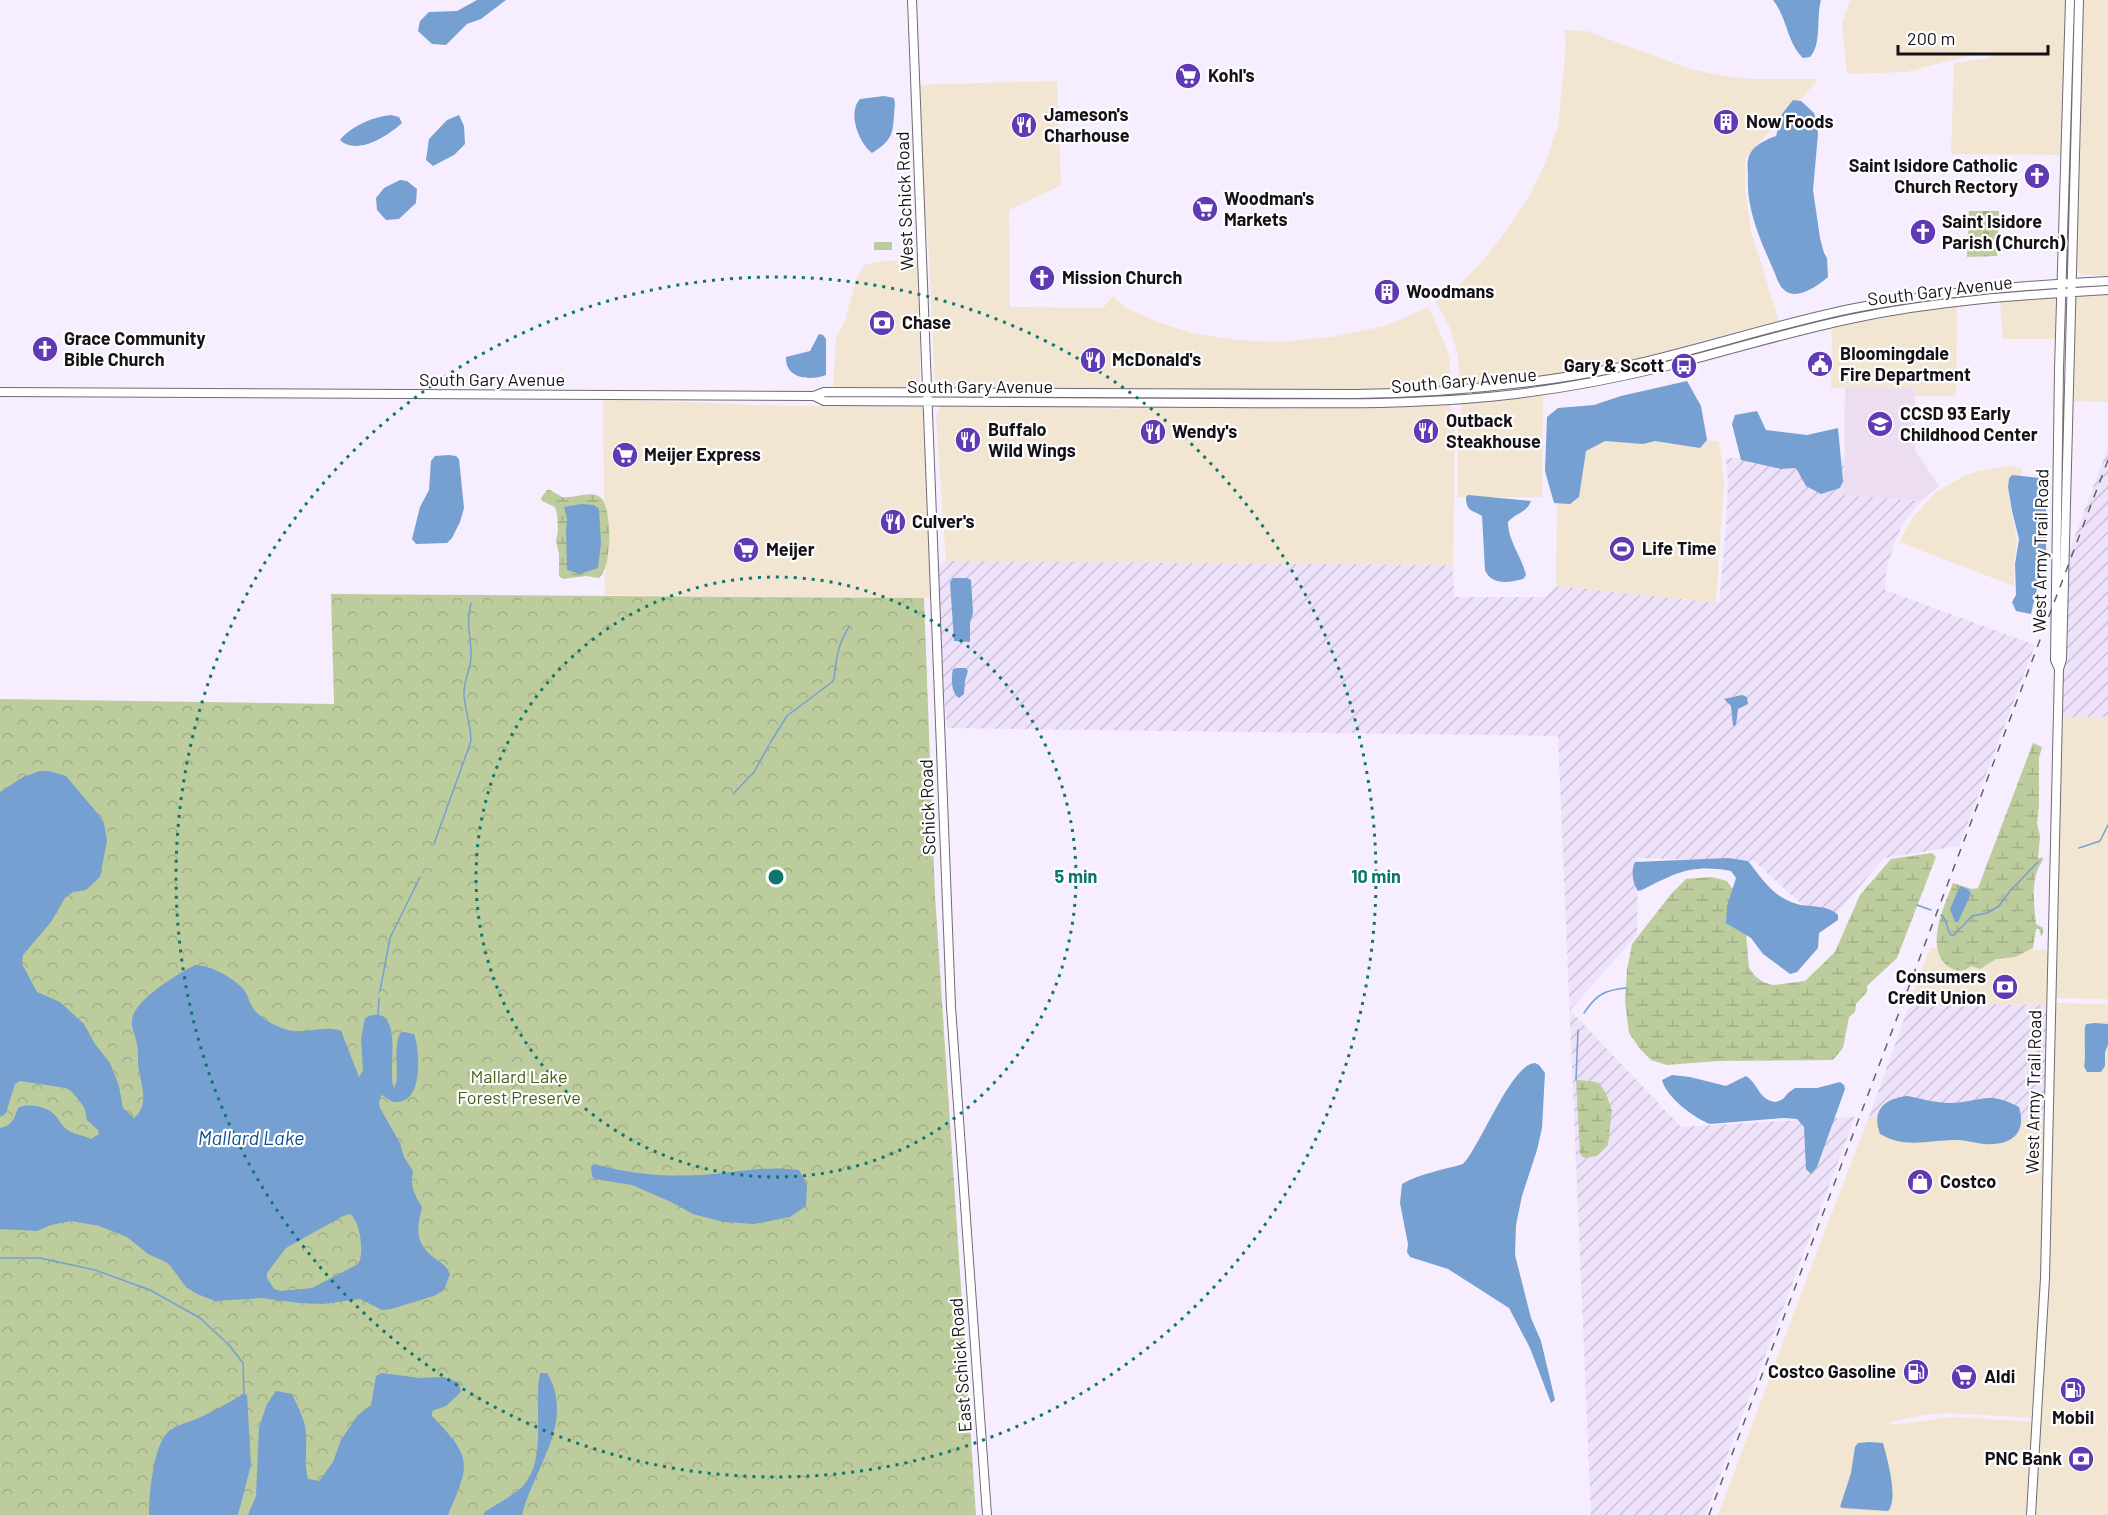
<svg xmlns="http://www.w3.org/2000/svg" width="2108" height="1515" viewBox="0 0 2108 1515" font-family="Barlow,sans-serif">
	<defs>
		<pattern id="industrial-furrows" width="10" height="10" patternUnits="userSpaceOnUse" patternTransform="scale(1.5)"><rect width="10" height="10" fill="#eee2fa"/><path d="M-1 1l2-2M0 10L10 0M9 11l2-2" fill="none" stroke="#cbc1d6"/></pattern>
		<pattern id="wetland-marsh" width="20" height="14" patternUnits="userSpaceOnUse" patternTransform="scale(1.5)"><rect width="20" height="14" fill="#bdcc9d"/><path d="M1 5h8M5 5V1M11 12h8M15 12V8" fill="none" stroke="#a2ae86"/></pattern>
		<pattern id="cemetery-stones" width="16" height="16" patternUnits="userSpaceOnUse" patternTransform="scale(1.5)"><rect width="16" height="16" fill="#bdcc9d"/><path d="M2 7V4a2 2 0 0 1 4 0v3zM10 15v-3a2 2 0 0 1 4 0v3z" fill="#a2ae86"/></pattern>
		<pattern id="park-crowns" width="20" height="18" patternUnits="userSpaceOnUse" patternTransform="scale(1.5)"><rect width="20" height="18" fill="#bdcc9d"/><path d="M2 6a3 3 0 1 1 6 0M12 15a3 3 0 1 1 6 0" fill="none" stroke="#a2ae86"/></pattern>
	</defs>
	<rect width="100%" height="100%" fill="#f6edfe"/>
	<!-- commercial -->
	<path fill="#f2e5d1" d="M1850,0H2067L2064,155L1951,154L1954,63L1990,58V53L1964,57L1906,72L1847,74L1842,24Z
		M2082,0H2108V276L2082,275L2079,273L2076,265Z
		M1564,30L1586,31L1690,69L1722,76L1754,79H1819L1745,158V189L1751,232L1779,321L1699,342L1682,349L1600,368L1539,378L1460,385L1458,355L1449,326L1436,302L1455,289L1479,265L1502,236L1530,195L1536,182L1545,164L1558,125L1566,45Z
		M1057,81L1061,185L1009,210L1010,307L1103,308L1113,296L1126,308L1160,323L1196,334L1237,340L1280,342L1332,337L1385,326L1429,307L1445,344L1450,362V388L1338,391L935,389L929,252L920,172L917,85Z
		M919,260L920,377L918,384L909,389H833L836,338L845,320L857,276L865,265L882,261Z
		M2108,294V402L2073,401L2075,296Z
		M2058,297V339H2003L2000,301Z
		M1957,304L1956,396H1915V388H1831L1832,327Z
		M1543,393L1542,497H1458V434L1462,402Z
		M603,399L782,406L924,407L930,598L605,595Z
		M1450,402L1455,433L1453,565L946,561L936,416L939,409L942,406L948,405H1062L1116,409L1143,405L1237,406L1297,409L1322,406Z
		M1590,433L1719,441L1724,481L1716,603L1556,586L1557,497Z
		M2009,466L2022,468V476L2011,475L2007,479L2011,511L2017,540L2014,563V586L1899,542L1913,517L1936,492L1966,475L1979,471Z
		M2060,717H2108V999L2053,998Z
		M1930,948L2050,950L2049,1005L1910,1003Z
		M2054,1003L2108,1004V1423L2106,1429L2108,1431V1515H2035L2050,1269Z
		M1869,1117L2046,1120L2042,1306L2036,1418L1949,1413L1930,1414L1889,1422L1891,1425L1953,1417L2035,1422L2028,1515H1718L1824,1233Z"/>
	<!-- industrial -->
	<path fill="url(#industrial-furrows)" d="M2108,448V717H2060L2067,557Z
		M1726,458L1844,460V495L1921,501L1902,525L1894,544L1886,571L1885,590L2035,645L1959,846L1884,858L1826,926L1754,861L1638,858L1637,935L1570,1010L1681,1127L1855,1117L1705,1515H1591L1558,736L947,728L941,658L937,567L946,561L1453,565L1454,597H1545L1556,586L1719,603L1726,527L1728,484Z
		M1910,1003L2049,1005L2046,1120L1869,1117Z"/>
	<!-- education -->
	<path fill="#edddf0" d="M1845,388H1915V450L1939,486L1921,501L1844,495Z"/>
	<!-- green -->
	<path fill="#bdcc9d" d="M874,242H892V250H874Z"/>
	<!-- wetland -->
	<path fill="url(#wetland-marsh)" d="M547,490H550C554,492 558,495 562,497C574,499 590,490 600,497C613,507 612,569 599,578L586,576L563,579L559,576V554L556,541L558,531L557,514L555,507L542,501L541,498Z
		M2033,743L2042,747L2039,758V807L2037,823L2040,837L2038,859L2042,857L2043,860C2030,877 2034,904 2036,924L2043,928V934L2041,936L2039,929H2036L2033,948L2015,957L1996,959L1980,969L1971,966C1964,972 1957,972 1949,967C1923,949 1945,905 1953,883L1972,889L1978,888Z
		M1932,853L1936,857L1897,958L1867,986V992L1856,1004L1855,1012L1849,1017L1843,1048L1833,1060L1718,1061L1667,1065L1651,1060L1640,1049L1629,1033L1625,1001L1627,970L1632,944L1672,893L1686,879L1712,877L1727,881L1734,891L1745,923L1749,968L1755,976L1763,982L1773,985L1805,981L1835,952L1860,895L1891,859Z
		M1576,1080L1590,1081L1599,1083L1606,1093L1612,1111L1608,1145L1597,1156L1584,1158L1580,1154Z"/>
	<!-- cemetery -->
	<path fill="url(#cemetery-stones)" d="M1969,211H1999L1997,256L1967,257Z"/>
	<!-- park -->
	<path fill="url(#park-crowns)" d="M331,594L924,598L935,895L976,1515H0V699L334,704Z"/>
	<!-- water -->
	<path fill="#75a0d1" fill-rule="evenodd" d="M477,0H506L481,19L467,24L446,45L432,44L418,31L420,21L429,12L457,11Z
		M1773,0H1821C1816,17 1822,45 1810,57L1803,58C1787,43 1787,17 1773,0Z
		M884,96L894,98L895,104C892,129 897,138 872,153C859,143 847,113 860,99Z
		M1793,100L1801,101L1814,113L1816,119L1818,134L1813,190L1820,238L1824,253L1827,258L1828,277C1819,285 1799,299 1787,292C1778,287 1777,277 1773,269C1760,239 1746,209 1748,176C1748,169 1746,161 1750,154C1754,145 1767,139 1776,136L1782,114Z
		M391,115L399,117L402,123C388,136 357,156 340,140C351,126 373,117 391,115Z
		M459,115L464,126L465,144L454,155L433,166L426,160L429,139L447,120Z
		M400,180L407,181L417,189L416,203L399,219L386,220L377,210L376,198L384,188Z
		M819,334L823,335L826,339V375C810,381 785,379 786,357L810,351Z
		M1687,381L1701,406L1707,440L1700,448L1655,441L1643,444L1605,441L1586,451L1579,497L1570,504L1554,503L1545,471L1547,417L1558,408L1594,405L1621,396Z
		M1757,411L1766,430L1807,435L1838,428L1843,481L1840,488L1821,494L1806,486L1796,468L1781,469L1741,460L1732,424L1735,415Z
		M449,455L456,456L459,459L464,508L460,522L452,538L447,543L416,544L412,539L420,507L429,490L431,461L435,456Z
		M2012,475L2040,478L2045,482L2046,486V552L2031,614L2016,611L2012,602L2016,595L2015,564L2019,539L2012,511L2008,487L2009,478Z
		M1468,495L1531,501C1527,513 1515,513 1508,522C1508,541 1522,557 1526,575L1523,579C1508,583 1491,585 1485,570L1482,516C1473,510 1466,512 1466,497Z
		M581,504L594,505L599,509L601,543L598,568L580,574L567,570L566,530L567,519L564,507Z
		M953,578H967L971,580L973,613L970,623V642L954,641L950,582Z
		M957,668H966L968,671L965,681L964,694L959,698C951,693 951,678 953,669Z
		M1742,695L1747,697L1748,704L1738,709L1736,725L1733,726L1731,706L1724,699Z
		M40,771H49L66,776L98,814L104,823L107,841L100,877L86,890L73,892L65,898L51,922L23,955L22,964L37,992L60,1002L84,1024L95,1044L110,1063L119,1086L123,1108L134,1118C149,1106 142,1087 139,1071C137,1062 139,1053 137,1044C136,1037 131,1028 132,1021C132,1001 179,973 195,965C212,966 233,977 244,990C248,995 249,1002 252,1007C259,1017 271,1024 282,1028C302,1037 322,1024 341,1031L359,1077L363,1070L361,1039L365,1018C370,1015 373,1014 379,1015C402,1021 387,1070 394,1089C401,1077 392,1051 400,1033L404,1032L414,1034C420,1051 423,1101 398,1102C390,1103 387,1097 381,1095L379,1103L380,1108L400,1143L404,1157L413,1171C410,1187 414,1193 422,1207C416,1231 415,1244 437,1260C443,1264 447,1267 450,1274L444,1290L434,1296L391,1309L382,1310L360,1299L323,1304L299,1303L262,1298L215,1301L197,1294L186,1287L168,1263L148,1254L127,1237L99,1226L71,1221L51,1225L37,1231L0,1229V1128C12,1126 14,1119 18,1108C28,1103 45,1106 54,1114C59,1119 62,1127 69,1131C76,1135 84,1135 91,1139L99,1134L98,1130L87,1120L85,1109L79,1100L71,1091L66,1088L20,1081L15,1084L6,1113L0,1117V792L23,777ZM350,1214C360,1221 365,1254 358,1264L312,1288L281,1291L274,1289L267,1278V1273L286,1248L343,1216Z
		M1728,858L1748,861C1763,880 1773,897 1797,904C1811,908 1827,904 1838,915V920L1819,933L1818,948L1797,972L1790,974L1763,954L1751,938L1726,923L1727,906L1736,878L1731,871C1691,864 1676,873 1642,890L1638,891C1632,883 1631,870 1635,862Z
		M1960,886L1968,889L1971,894L1958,922H1955L1950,909Z
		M2095,1023L2108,1024V1045L2105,1052V1066L2101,1072H2087L2084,1066C2086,1060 2084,1037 2085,1027L2086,1024Z
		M1535,1063L1539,1065L1545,1073L1542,1128L1537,1150L1522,1196L1516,1225L1515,1255L1531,1318L1541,1341L1555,1400L1551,1403L1530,1348L1509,1308L1448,1269L1410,1257L1407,1252L1408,1244L1400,1203L1402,1184C1421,1173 1443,1170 1463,1164C1481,1145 1511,1064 1535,1063Z
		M1672,1075L1690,1077L1726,1086L1746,1076C1759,1084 1758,1100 1776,1102L1783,1099L1788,1093L1795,1088H1817L1840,1082L1844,1085L1845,1089L1817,1167L1811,1174L1806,1169L1804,1127L1797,1119L1784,1118L1710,1124C1694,1118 1666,1097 1662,1080Z
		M1908,1096C1922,1099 1936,1103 1950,1103C1981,1102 1988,1090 2019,1107C2027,1134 2011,1146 1984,1144C1975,1143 1966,1140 1957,1140C1927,1140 1906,1149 1880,1134C1871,1110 1885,1098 1908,1096Z
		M594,1164C630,1174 664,1177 701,1175C734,1173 766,1165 799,1170L807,1185L806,1206L790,1217L754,1224L723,1222L693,1214L671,1202L632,1185L595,1179L592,1176L591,1167Z
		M382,1373L420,1378L444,1377L459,1383L461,1392L446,1406L432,1411V1416C473,1458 470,1463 448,1515H248L256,1496L259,1427L267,1404L276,1391L292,1394C298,1407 306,1421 306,1435C307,1451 304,1463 308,1479L319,1481L333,1462L341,1440L357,1416L371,1405L376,1376Z
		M540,1373H547C576,1422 534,1467 522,1515H483L486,1511C498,1503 511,1497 522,1487C548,1462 533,1405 540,1373Z
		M244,1393L247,1395L251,1465L238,1515H149C149,1495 153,1450 166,1434C175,1424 192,1422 203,1416C217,1409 231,1402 244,1393Z
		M1869,1442L1883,1443C1887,1458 1899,1499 1888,1511L1843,1508L1840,1507L1851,1473L1855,1447L1858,1443Z"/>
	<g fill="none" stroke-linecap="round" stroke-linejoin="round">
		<!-- stream -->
		<path stroke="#75a0d1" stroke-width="1.5" d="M770,743L787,716L832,682L834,679C836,660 838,643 849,627
			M733,794L754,772L769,745
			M434,844L471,741C471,725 465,710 464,695C463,683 470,671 471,658C472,636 465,627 471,603
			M2079,848L2100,841L2108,825
			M1917,905L1931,910
			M1941,915C1948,919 1946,929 1951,935H1954L1972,916L1987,913L1999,906L2010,891L2038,862
			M380,991L390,938L420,877
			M1584,1013C1596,995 1604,990 1626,988
			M378,1015L379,998
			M1576,1080L1578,1030
			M0,1258H40L95,1270L150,1290L200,1318L229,1345L243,1363L244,1393"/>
		<!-- secondary casing -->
		<g stroke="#716a79" stroke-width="10">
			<path id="secondary" d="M912,0L951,1007L987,1515
				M0,392L814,396L824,392L1356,394C1448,393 1540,384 1631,365C1706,348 1780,323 1855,308C1939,292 2023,285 2108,281
				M814,396L824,401C954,402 1084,402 1214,403C1312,403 1410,406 1507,395C1561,389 1614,379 1667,366C1728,351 1788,332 1850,319C1935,301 2021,295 2108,290
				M2059,669L2055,660L2059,369L2070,0
				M2031,1515L2045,1278L2059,669L2062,659L2079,0"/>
		</g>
		<!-- secondary -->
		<use href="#secondary" stroke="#fff" stroke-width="8"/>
		<!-- rail -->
		<path stroke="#645f68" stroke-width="1.5" stroke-dasharray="8 8" stroke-linecap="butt" d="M1709,1515L2108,460"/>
	</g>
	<!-- distance rings -->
	<g fill="none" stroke="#0f766e" stroke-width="3" stroke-dasharray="3 6">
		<circle cx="776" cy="877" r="300"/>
		<circle cx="776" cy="877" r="600"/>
	</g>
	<!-- icons -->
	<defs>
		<g id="supermarket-disc" transform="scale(1.35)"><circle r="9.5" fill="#603ab2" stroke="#fefefe"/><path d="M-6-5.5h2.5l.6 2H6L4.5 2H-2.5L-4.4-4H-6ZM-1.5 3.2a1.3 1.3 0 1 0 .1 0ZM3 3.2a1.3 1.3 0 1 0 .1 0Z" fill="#fff"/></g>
		<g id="building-disc" transform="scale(1.35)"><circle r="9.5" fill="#603ab2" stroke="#fefefe"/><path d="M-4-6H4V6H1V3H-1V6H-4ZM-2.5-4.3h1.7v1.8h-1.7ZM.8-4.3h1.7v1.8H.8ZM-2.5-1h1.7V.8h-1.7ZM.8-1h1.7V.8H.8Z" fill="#fff"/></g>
		<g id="restaurant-disc" transform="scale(1.35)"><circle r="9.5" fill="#603ab2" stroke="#fefefe"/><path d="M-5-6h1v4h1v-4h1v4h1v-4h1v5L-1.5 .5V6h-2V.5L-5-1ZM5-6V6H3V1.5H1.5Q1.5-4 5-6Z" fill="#fff"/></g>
		<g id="church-disc" transform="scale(1.35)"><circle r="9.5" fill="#603ab2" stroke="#fefefe"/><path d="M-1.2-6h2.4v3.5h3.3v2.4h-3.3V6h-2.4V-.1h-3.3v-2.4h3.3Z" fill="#fff"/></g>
		<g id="bank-disc" transform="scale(1.35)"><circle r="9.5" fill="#603ab2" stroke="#fefefe"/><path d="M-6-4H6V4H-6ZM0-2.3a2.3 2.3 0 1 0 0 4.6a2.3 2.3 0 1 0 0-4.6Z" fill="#fff"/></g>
		<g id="civic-disc" transform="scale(1.35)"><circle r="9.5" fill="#603ab2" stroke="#fefefe"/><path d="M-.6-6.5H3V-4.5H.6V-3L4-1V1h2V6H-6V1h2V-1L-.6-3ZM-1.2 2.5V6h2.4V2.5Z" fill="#fff"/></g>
		<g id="bus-disc" transform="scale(1.35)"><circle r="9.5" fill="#603ab2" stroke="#fefefe"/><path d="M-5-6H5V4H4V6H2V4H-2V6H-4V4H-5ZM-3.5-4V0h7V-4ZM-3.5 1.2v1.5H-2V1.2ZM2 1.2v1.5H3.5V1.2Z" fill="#fff"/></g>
		<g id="school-disc" transform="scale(1.35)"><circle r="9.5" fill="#603ab2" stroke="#fefefe"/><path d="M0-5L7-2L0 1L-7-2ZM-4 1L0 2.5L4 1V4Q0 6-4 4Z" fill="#fff"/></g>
		<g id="stadium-disc" transform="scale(1.35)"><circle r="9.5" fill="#603ab2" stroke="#fefefe"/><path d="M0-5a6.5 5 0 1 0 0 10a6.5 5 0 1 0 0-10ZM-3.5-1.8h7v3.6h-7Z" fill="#fff"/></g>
		<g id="shop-disc" transform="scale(1.35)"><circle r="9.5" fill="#603ab2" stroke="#fefefe"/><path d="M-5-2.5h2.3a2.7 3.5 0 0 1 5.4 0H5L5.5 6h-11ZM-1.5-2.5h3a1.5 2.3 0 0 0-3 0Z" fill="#fff"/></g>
		<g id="fuel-disc" transform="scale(1.35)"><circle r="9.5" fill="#603ab2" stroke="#fefefe"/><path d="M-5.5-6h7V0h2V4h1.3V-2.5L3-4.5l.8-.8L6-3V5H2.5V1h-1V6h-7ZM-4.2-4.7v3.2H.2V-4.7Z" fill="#fff"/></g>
	</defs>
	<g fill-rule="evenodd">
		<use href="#supermarket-disc" x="1188" y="76"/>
		<use href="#building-disc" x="1726" y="122"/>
		<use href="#restaurant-disc" x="1024" y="125"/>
		<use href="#church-disc" x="2037" y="176"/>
		<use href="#supermarket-disc" x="1205" y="209"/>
		<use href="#church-disc" x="1923" y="232"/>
		<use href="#church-disc" x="1042" y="278"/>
		<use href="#building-disc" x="1387" y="292"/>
		<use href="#bank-disc" x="882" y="323"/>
		<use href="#church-disc" x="45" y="349"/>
		<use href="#restaurant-disc" x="1093" y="360"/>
		<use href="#civic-disc" x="1820" y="364"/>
		<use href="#bus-disc" x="1684" y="366"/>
		<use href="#school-disc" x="1880" y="424"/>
		<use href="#restaurant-disc" x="1426" y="431"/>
		<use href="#restaurant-disc" x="1153" y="432"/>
		<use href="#restaurant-disc" x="968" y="440"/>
		<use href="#supermarket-disc" x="625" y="455"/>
		<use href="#restaurant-disc" x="893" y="522"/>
		<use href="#stadium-disc" x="1622" y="549"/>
		<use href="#supermarket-disc" x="746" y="550"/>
		<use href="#bank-disc" x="2005" y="987"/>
		<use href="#shop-disc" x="1920" y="1182"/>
		<use href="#fuel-disc" x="1916" y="1372"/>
		<use href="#supermarket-disc" x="1964" y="1377"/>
		<use href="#fuel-disc" x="2073" y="1390"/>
		<use href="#bank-disc" x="2081" y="1459"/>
	</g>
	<g text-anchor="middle" stroke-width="4.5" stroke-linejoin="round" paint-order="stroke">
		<!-- poi labels -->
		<g font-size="18" font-weight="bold" fill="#151217" stroke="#fefefe" text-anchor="start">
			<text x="1208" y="82">Kohl's</text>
			<text x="1044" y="121">Jameson's<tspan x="1044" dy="21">Charhouse</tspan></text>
			<text x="1746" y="128">Now Foods</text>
			<text x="2018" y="172" text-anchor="end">Saint Isidore Catholic<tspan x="2018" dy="21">Church Rectory</tspan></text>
			<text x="1224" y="205">Woodman's<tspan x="1224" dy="21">Markets</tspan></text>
			<text x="1942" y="228">Saint Isidore<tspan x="1942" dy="21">Parish (Church)</tspan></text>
			<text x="1062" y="284">Mission Church</text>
			<text x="1406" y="298">Woodmans</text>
			<text x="902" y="329">Chase</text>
			<text x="64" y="345">Grace Community<tspan x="64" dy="21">Bible Church</tspan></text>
			<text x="1840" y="360">Bloomingdale<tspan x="1840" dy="21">Fire Department</tspan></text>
			<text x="1112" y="366">McDonald's</text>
			<text x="1664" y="372" text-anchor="end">Gary &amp; Scott</text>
			<text x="1900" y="420">CCSD 93 Early<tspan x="1900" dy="21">Childhood Center</tspan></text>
			<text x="1446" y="427">Outback<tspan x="1446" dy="21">Steakhouse</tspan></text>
			<text x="988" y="436">Buffalo<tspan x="988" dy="21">Wild Wings</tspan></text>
			<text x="1172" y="438">Wendy's</text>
			<text x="644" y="461">Meijer Express</text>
			<text x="912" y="528">Culver's</text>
			<text x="1642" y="555">Life Time</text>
			<text x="766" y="556">Meijer</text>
			<text x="1986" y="983" text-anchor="end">Consumers<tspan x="1986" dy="21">Credit Union</tspan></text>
			<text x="1940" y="1188">Costco</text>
			<text x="1896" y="1378" text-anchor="end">Costco Gasoline</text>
			<text x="1984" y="1383">Aldi</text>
			<text x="2073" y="1424" text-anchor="middle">Mobil</text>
			<text x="2062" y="1465" text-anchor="end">PNC Bank</text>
		</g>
		<!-- street labels -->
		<g font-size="18" fill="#151217" stroke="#fefefe">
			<text transform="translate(905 201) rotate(-92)" y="6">West Schick Road</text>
			<text transform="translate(1940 291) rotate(-7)" y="6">South Gary Avenue</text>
			<text x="492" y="386">South Gary Avenue</text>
			<text transform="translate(1464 381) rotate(-5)" y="6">South Gary Avenue</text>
			<text x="980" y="393">South Gary Avenue</text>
			<text transform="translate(2041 551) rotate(-89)" y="6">West Army Trail Road</text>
			<text transform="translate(928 807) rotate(-92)" y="6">Schick Road</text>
			<text transform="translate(2034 1092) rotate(-89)" y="6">West Army Trail Road</text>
			<text transform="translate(961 1365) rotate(-94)" y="6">East Schick Road</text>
		</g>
		<!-- park labels -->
		<g font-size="18" fill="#4d5e1b" stroke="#fefefe">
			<text x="519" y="1083">Mallard Lake<tspan x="519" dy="21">Forest Preserve</tspan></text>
		</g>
		<!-- water labels -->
		<g font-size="20" font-style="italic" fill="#11508c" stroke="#fefefe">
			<text x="251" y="1145">Mallard Lake</text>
		</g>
	</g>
	<circle cx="776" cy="877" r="9" fill="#0f766e" stroke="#fefefe" stroke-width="3"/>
	<g font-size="18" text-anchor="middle" font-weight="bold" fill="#0f766e" stroke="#fefefe" stroke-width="4.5" stroke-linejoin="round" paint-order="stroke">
		<text x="1076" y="883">5 min</text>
		<text x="1376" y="883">10 min</text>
	</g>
	<!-- scale -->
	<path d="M1898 45v9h150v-9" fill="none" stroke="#151217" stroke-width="3"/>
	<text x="1907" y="45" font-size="18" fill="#151217" stroke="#fefefe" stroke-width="4.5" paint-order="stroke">200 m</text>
</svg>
